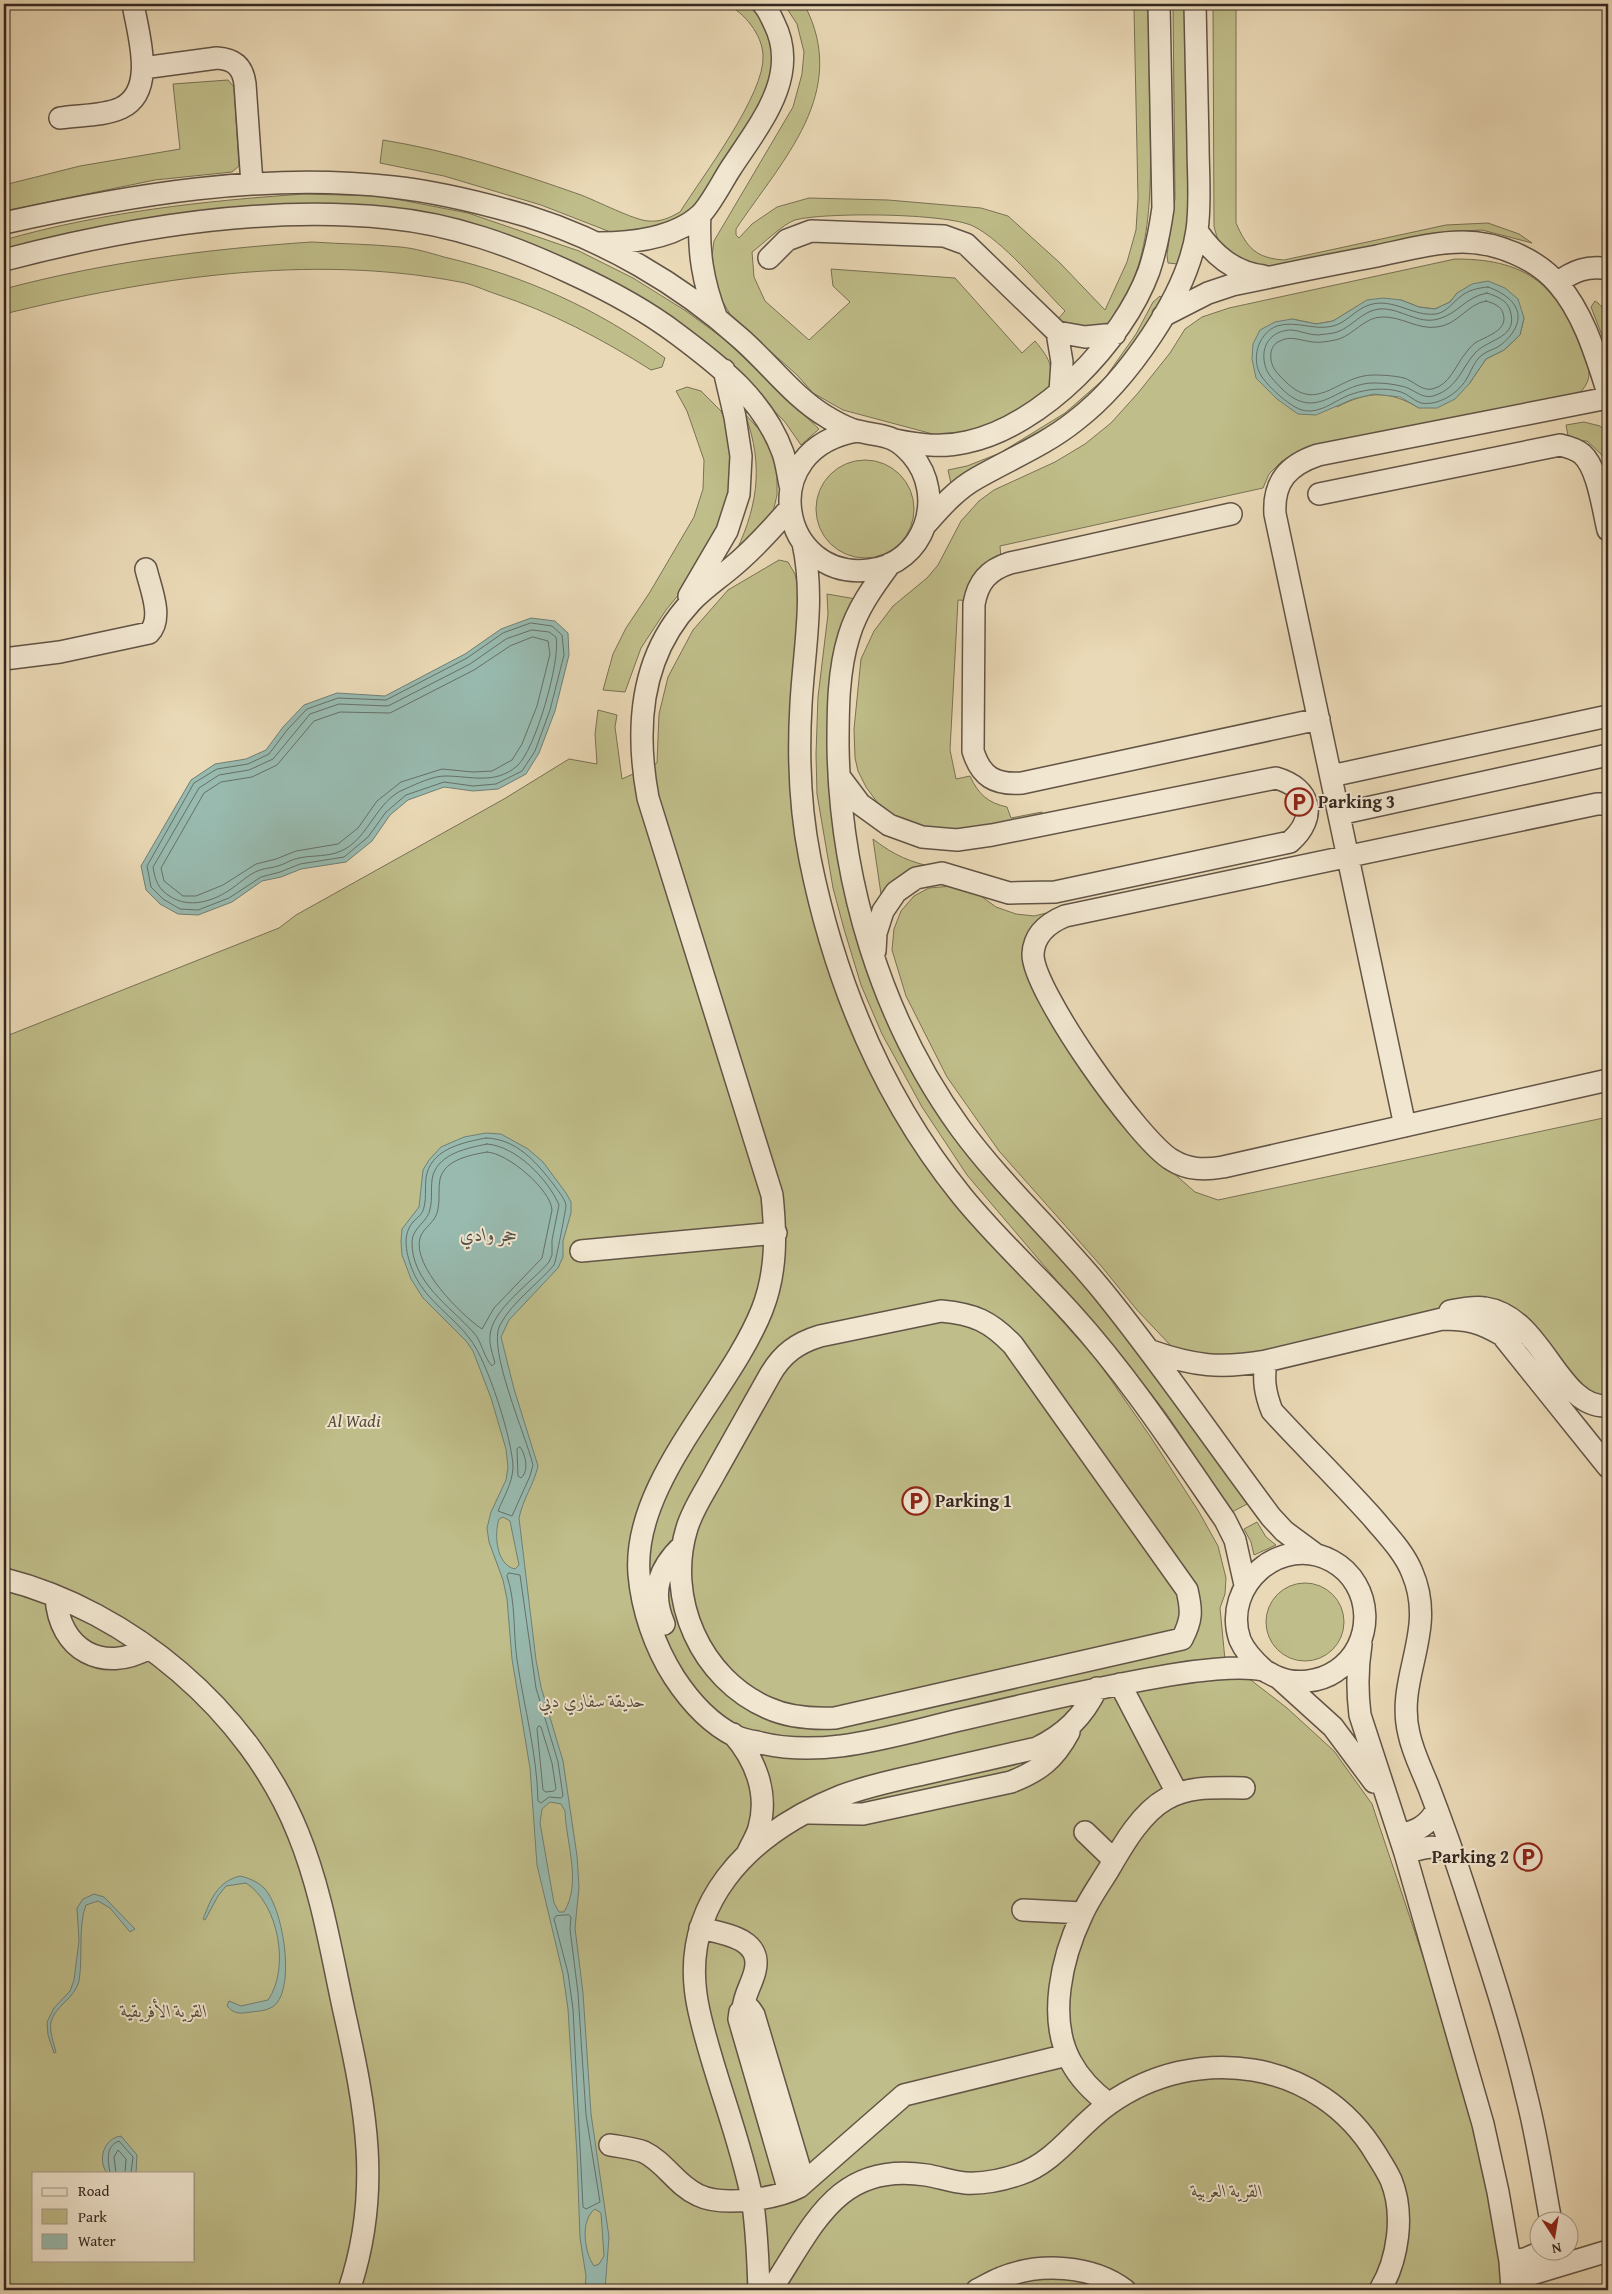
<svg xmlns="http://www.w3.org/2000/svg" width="1612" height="2294" viewBox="0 0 1612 2294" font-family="'Gentium Book Plus',Amiri,serif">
	<rect width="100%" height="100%" fill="#ead9b6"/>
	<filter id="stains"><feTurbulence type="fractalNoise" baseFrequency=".004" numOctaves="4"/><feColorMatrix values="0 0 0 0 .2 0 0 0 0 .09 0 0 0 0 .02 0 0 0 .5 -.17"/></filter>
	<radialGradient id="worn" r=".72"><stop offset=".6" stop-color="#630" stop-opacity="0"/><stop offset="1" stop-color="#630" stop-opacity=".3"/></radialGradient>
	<!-- green -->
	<path fill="#bfbd89" stroke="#7a7255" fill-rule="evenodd" d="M727,4H754L775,43L769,96L686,225L613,233L541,205L444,176L380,163L383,140C451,151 516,172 581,195C597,201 634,220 648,221C661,222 669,218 680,212C702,177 766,93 763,55C762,34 744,13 727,4Z
		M784,4H804C851,92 782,160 736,229V235L739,238L752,224L777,207L809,198L888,200L981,208L1008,216L1060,263L1105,310L1127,262L1136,230L1138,198L1134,9L1132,4H1148C1149,42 1149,80 1150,119C1151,192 1155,275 1100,332L1069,328L1058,319L1065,311C1041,287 1002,240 973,226C946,213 825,212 795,220C783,224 763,244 752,252L754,277L765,301L809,340L850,302L833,286L831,269L955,278L1022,353L1035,341C1051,360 1055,369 1048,393L1002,423L944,437L843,410L813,393L797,375L731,316L719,295L711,264L714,241L793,107L802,74L804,52L797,24Z
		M1173,4H1187L1189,230L1178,264L1168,263L1167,255L1175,198Z
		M1213,4H1236V223C1247,248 1256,258 1284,260L1446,225L1488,223L1519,234L1532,243L1482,230L1446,232L1260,269C1233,260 1220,254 1214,226Z
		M228,80L234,87L239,166L232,172L155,180L4,211V185L80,166L180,149L173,84Z
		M304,194L380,196L468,213L579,251L633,278L686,311L724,339L819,429L801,445L785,422L760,396L582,267L339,212L4,259V240C102,212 203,201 304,194Z
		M312,242C341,244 371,244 400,247C414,248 430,253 444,257C525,276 598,309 665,358L662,367L651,370C602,339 551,312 496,294C484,290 472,284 460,282C309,253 151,278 4,314V289C105,262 207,249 312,242Z
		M1455,259C1485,259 1515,263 1539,282C1560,299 1589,346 1589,374C1589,386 1578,395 1570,401L1282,461L1269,474L1263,488L1000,546L1001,559L974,601L958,600L950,750L956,779L970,776C978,794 988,803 1007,807L1011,818L1042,812L1044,824L958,842L903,828L880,806L866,787L858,771L855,758L854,729L861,659L874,631L893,606L927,578L938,565L961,521L979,501L994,490L1055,462L1085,444L1111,423L1138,393L1170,353L1185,329L1202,317L1229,308ZM1457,293L1524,318L1520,335L1504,350L1486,359L1469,384L1419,408C1389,390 1368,391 1337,407L1292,319L1316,324L1333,321L1351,310L1401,300L1419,307L1435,309L1450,302Z
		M1160,296L1166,302L1095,407L952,488L948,470L967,466L1000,453L1065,413L1105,378L1136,334L1153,302Z
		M1595,301C1612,311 1608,333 1608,351L1591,307Z
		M687,387L701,391L721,411L732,434L738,485L694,576L666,610L641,648L625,692L603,690L613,654L626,628L650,592L694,517L703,489L704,460L687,411L676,391Z
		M745,414L765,436L777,465V495L771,521L732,560C757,510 765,468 745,414Z
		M1584,422L1600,426L1608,434V470L1601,454L1587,441H1569L1566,425Z
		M816 509a49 49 0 1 1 98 0a49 49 0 1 1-98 0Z
		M779,560L788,562L795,574L800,597L790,712L834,982L848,1025L874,1076L968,1216L1097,1360L1150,1436L1199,1512L1218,1546L1226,1578L1225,1594L1220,1608L1225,1660L1287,1708L1334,1751L1372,1804L1485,2142L1504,2290H4V1037L279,928L296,915L504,799L569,759L597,764L595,734L598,710L617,715L615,727L622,779L657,763L659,714L668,677L693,630L728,590ZM34,2173H194V2260H34Z
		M827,594L856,599L835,790L897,1030L1175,1395L1247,1504L1232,1512L1166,1413L1131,1368L967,1175L922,1107L882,1034L861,985L844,929L833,888L817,794L816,754L818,697L828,614Z
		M873,839C895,856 910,862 937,868L882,901Z
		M952,886L978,894L996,907L1016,914L1034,916L1059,910L1033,958L1162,1163L1195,1192L1218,1200L1608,1117V1409L1508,1318L1209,1364L1174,1349L1137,1310L1102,1267L999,1151L947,1077L906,996L892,950L894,929L901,911L914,896L929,888Z
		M1257,1522L1266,1537L1276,1545L1254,1555L1251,1542L1244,1529Z
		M1266 1622a39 39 0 1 1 78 0a39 39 0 1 1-78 0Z"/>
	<!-- water -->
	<path fill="#98baaf" stroke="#707f76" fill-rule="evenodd" d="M1488,281L1505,288L1518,299L1524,318L1520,335L1504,350L1486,359L1469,384L1455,399L1437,408H1419L1400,397L1374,394L1353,399L1316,415L1298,414L1277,399L1256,378L1252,359L1253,344L1260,330L1275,322L1292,319L1316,324L1333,321L1367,300L1383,298L1401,300L1419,307L1435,309L1450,302L1457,293L1472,284Z
		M531,618L555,621L568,633L569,655L555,711L539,753L526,774L498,789L473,791L444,787L408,800L390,815L372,841L346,862L301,869L281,877L262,881L232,902L198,915L178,914L160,904L146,890L141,866L191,780L215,764L246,759L266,750L283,727L304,705L337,693L385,696L465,654L501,629Z
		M486,1133L501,1134L528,1149L543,1162L566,1193L571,1202V1213L563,1241V1257L558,1268L509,1320L501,1337L514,1389L538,1466C534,1484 523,1499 519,1518L536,1660L541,1687L563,1761L577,1856L579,1887L575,1928L583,1993L591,2114L609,2237L605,2290H585L586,2276L580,2238L577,2155L568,2009L563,1974L537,1865L530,1768L512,1659L507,1599L503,1580L489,1542L487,1528L491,1512L506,1480L508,1467L506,1449L491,1398L473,1351L466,1341L423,1298L411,1279L402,1255L401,1241L402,1229L419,1207L423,1170L429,1160L441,1147L464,1137ZM503,1517L510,1521L519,1565L515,1569C496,1565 494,1534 499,1519ZM550,1802L561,1804L565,1811C566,1843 582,1883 564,1912H559L554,1903L540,1823L542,1809ZM595,2209L601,2213L604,2256L599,2264L594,2266C584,2252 580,2220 595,2209Z
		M240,1876C249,1878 258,1882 264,1888C283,1907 295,1984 276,2004C269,2011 259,2011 251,2012C240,2014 234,2014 227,2006L229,2001L241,2006L268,2000C290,1969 279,1904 246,1883L226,1886L218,1896L205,1920L203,1919C211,1899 217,1882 240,1876Z
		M94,1894L104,1897L135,1929L130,1932L110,1908L98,1901L86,1905C78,1924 83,1958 79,1981C75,1998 55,2006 51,2022C49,2031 54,2044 56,2052L54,2053L48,2035L47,2022L54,2008L70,1991L74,1980L79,1941L77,1908L83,1899Z
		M121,2136L137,2155L136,2173H107C97,2160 104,2138 121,2136Z"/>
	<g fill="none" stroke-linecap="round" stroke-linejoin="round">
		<!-- shore -->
		<path stroke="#667068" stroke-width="1" d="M1488,287C1519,298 1530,320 1502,344C1497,349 1488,350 1482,355C1474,361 1471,372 1466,380C1457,394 1438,406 1421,403C1414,401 1408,394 1401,392C1385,387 1367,389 1352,394C1336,399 1318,417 1299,409C1286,403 1270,388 1262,377C1250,360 1258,333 1277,326C1296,320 1314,331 1333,326C1346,323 1356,309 1369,305C1393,297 1413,317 1436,314C1447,312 1452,303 1460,297C1468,290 1478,288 1488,287Z
			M1487,293C1496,296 1507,300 1510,310C1519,338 1490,338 1476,352C1462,367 1458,387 1436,395C1422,401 1414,388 1401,386C1393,384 1383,383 1375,383C1337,382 1318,424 1282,389C1275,381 1267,375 1265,365C1260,346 1271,330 1292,330C1301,331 1309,335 1318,335C1324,334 1331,334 1337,332C1352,327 1362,311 1379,309C1399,307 1418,325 1438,319C1458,314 1465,297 1487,293Z
			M1486,301C1493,303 1501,306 1503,313C1509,331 1486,336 1475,343C1471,346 1468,350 1465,354C1455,366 1450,385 1432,389C1421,391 1414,381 1404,378C1396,376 1384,375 1374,375C1337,375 1318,415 1285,381C1278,374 1273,370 1271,360C1270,352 1272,344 1280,341C1290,335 1302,341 1313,342C1320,343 1332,341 1339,339C1354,334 1365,317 1382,317C1401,316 1418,330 1437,327C1458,325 1467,304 1486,301Z
			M531,623L552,626L562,635L564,655L550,710L535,751L522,771L496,784L473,786L444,782L406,795L386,812L368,837L344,857L300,864L280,872L261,877L229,898L198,910L180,909L163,899L151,887L147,866L194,783L217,769L248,764L269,754L287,730L307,709L338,698L386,700L467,658L503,633Z
			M532,630L549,632L556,637C561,660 535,751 517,766C495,785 471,776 445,776C433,776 416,784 405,789C376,800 369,839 341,851C328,857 313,855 299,858C292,859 285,864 278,866C272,868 266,868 260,870C248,874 238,885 228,891C211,902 189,908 171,897C159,890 155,881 153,867L199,788L219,775L249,770L273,759L310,714L339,704L388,706L470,664L506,639Z
			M533,637L548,641L550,654L537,706L522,744L512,760L492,771L473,772L442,769L401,782L377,801L358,828L338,844L296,851L276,859L256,864L223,885L196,896H183L164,881L161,868L204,793L221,782L252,777L277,765L314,721L340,712L390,713L474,670L510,646Z
			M486,1138C517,1139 536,1162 554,1185C558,1191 564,1197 566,1205C566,1209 556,1261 554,1265C537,1285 512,1302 500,1325C487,1348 526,1436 533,1465L530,1476L512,1516L498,1511C504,1496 512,1484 513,1468C513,1441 487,1360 470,1339C453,1316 428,1302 415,1276C408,1260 400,1237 413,1222C418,1217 423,1214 424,1207C427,1196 424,1184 427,1173C434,1148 465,1142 486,1138Z
			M487,1144C516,1146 548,1179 559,1205L552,1240V1255L549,1262C532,1282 491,1310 490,1336C489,1345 493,1355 495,1363L492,1366C484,1358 482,1342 474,1333C450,1306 411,1282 412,1241C413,1227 428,1222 430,1209C433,1198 430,1186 433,1175C440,1153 468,1148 487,1144Z
			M487,1152C508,1153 551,1190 552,1210L542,1258L494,1308L482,1329C461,1315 412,1266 420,1238C423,1227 436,1223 438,1209C440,1199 438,1189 440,1179C445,1159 471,1155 487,1152Z
			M520,1447C526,1455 529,1471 521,1478L518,1476L517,1449Z
			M509,1573L520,1575L536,1688L558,1762L563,1796L561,1798L549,1797L541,1803L538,1801C537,1753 524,1707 517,1660C513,1632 516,1602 507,1576Z
			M539,1726L541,1727L552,1763L556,1789L554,1791L546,1792L543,1790L537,1729Z
			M569,1915L571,1917L570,1929L578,1993L586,2115L600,2202L586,2209L583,2207L573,2009L568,1973L554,1919L556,1916Z
			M110,2173C108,2161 105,2146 119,2141L133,2157L131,2173
			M116,2173L114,2157L118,2150L126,2159L125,2173"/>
		<!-- minor casing -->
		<g stroke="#625446" stroke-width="24">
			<path id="minor" d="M143,68L217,58C234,59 243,67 245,84L252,184
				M60,118C79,115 104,116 121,108C157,91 138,34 133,4
				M700,215C698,252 703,282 716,316
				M4,223C130,195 263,172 393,187C438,192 483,203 527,216C604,240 680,284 740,338C769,363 793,397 827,417C836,422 847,429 858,431C882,437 893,433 912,455C947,496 925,564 869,570C780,581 753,448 858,431
				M1197,231C1214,255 1233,272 1263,276
				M599,243C631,243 675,238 700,215C710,206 723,180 731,168C759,125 801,76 774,23C771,17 768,9 763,4
				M769,258L787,240L811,231L944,236L966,244L1057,332L1085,337L1115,334
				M4,260C126,228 263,205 389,218C453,224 513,246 571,273C608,290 644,309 677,334C720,366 764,400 783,453C787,465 788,477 791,489
				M1557,283C1573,271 1588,265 1608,269
				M1163,316L1208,293L1232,285C1280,275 1328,265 1377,256C1405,250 1434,242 1463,242C1496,242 1536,258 1558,284C1584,314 1596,356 1608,393
				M1057,332L1062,362L1060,392
				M895,440C919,445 942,448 967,442C1042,426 1123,342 1149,271C1156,250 1160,229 1163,208L1159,4
				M1319,494L1560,445C1569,447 1576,449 1582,454C1598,468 1603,510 1608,530
				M790,508C772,529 753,550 731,568C718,579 703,589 691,602C640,656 635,728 648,798L772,1195C776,1234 777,1272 762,1310C729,1393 632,1482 639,1574C642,1610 655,1647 674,1677C689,1700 709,1723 735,1736C741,1739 750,1741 757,1742C825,1760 897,1734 964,1719C1032,1703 1100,1687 1170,1675C1193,1671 1239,1665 1263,1670C1266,1671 1274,1676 1277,1677C1295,1685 1320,1682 1336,1671C1376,1645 1374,1584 1332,1561C1282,1533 1221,1585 1240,1640C1245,1652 1254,1661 1264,1670
				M1231,514L1010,563C988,570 978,582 974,604L973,751C981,777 995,785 1022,783L1319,719
				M927,523C942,506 957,489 977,478C1010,459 1045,445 1075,421C1126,382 1188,295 1197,230C1201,202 1198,172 1198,144C1197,97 1196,50 1195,4
				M803,543C815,598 804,649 801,704C798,755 800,809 810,859C835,983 882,1097 962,1196C996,1238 1036,1274 1072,1314C1129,1377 1176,1449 1225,1520L1235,1540L1245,1585
				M890,564C873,587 857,609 849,636C838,671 838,710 838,746C840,881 881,1019 961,1129C1006,1190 1063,1240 1110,1300C1166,1370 1217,1445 1271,1517L1284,1531L1315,1554
				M689,596L727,531L739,494L741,456L735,417L724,370
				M4,659L60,652L149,633C164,618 150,587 146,569
				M839,776L860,804L889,825L922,837L957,840L992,835L1276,778C1311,788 1318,817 1290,842L1055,892L1009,893L942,873L916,878L896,892L883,911L876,933L875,951
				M1331,776L1608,716
				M1608,804H1597L1065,916C1048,923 1034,934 1033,954C1032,990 1139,1141 1172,1160C1188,1170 1204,1170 1223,1167L1608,1080
				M1339,814L1608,755
				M1405,1126L1275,514C1273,482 1288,465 1318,455L1608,398
				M581,1251L776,1233
				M941,1311C974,1314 990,1321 1013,1345L1187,1590C1192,1611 1192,1620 1182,1639L835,1718C813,1719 790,1718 768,1708C701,1679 665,1599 687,1528C693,1508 706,1490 716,1471C734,1439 752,1407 770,1375C782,1354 797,1343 820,1336Z
				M1450,1311C1461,1309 1474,1306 1485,1308C1544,1317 1557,1409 1608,1406
				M1151,1351C1194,1366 1220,1369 1266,1361L1442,1319C1467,1319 1480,1322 1502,1335L1608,1467
				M1266,1361C1263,1380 1265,1393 1272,1411C1305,1447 1340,1481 1373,1518C1387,1535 1404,1552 1412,1572C1438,1632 1395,1677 1409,1734C1413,1753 1422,1770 1429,1788C1442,1822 1454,1855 1465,1889C1487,1957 1510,2025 1526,2094C1537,2136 1543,2179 1551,2222
				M4,1579C130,1611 249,1711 298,1833C321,1889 331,1951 344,2011C366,2109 382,2192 349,2290
				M56,1597C59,1650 103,1674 149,1648
				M664,1624C650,1591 659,1568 683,1545
				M1361,1644C1357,1669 1357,1691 1360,1715L1405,1853L1483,2124L1498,2192L1510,2261L1512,2290
				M1280,1679L1333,1727L1374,1782
				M1120,1684L1177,1793
				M733,1734C755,1759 769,1793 759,1828C757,1836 751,1845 748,1852
				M810,1813L863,1814L1011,1782C1039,1771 1054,1760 1069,1732
				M1085,1832L1114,1860
				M1399,1835C1417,1831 1428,1826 1437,1809
				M1405,1853C1423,1848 1435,1843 1452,1853
				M1023,1910L1083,1913
				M700,1928C722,1933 763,1938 755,1971C752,1984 744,1995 743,2009
				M746,2008L750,2009L754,2015L802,2176V2184L795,2188L788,2185L786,2181L739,2019L740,2012Z
				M1109,2104C1093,2092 1080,2079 1071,2062C1047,2019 1062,1957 1082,1915C1089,1899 1100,1884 1109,1869C1123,1845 1141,1813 1166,1799C1190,1785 1218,1788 1244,1788
				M610,2145C621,2147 634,2148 644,2152C665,2162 676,2185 698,2195C722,2207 776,2199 799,2187L904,2095L1067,2055
				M1510,2261L1525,2259L1541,2252
				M1512,2280L1608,2251
				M759,2290C758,2260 757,2228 752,2198C739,2134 713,2074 699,2011C675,1905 749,1833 841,1796C867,1786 896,1780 923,1774C961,1765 999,1757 1037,1748C1065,1734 1083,1717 1097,1688
				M771,2290C813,2227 836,2161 926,2175C939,2177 952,2182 965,2183C983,2184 1003,2180 1020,2174C1056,2162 1078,2125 1109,2104C1196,2042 1319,2059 1376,2154C1381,2162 1387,2171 1391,2180C1405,2214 1398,2260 1380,2290
				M977,2290C985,2286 993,2281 1001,2278C1039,2262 1092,2265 1125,2290"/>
		</g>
		<!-- minor -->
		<use href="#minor" stroke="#f1e6d0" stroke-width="21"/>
	</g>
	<!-- icons -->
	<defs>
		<g id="parking-ring" transform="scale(1.4375)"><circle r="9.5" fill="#f1e6d0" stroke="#8f2418" stroke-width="1.5"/><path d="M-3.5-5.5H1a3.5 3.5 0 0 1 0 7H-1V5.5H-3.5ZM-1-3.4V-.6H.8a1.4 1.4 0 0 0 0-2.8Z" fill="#8f2418"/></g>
	</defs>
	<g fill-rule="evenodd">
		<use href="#parking-ring" x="1299" y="802"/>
		<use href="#parking-ring" x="916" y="1501"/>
		<use href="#parking-ring" x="1528" y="1857"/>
	</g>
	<g text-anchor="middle" stroke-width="4" stroke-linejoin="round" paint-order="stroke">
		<!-- poi labels -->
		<g font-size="18" font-weight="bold" fill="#342721" stroke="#f1e6d0" text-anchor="start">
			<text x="1318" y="808">Parking 3</text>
			<text x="935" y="1507">Parking 1</text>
			<text x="1509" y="1863" text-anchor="end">Parking 2</text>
		</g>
		<!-- park labels -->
		<g font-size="18" font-style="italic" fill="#574c3b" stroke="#f1e6d0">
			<text x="354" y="1427">Al Wadi</text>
			<text x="592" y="1707">حديقة سفاري دبي</text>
			<text x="164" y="2017">القرية الأفريقية</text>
			<text x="1227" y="2197">القرية العربية</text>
		</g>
		<!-- water labels -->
		<g font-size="19" font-style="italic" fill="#4d4c44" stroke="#f1e6d0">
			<text x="489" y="1241">حجر وادي</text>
		</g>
	</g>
	<!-- margin -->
	<rect width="1612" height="2294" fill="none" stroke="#ead9b6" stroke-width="20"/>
	<rect x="5" y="5" width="1602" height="2284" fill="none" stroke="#342721" stroke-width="2.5"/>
	<rect x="10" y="10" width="1592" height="2274" fill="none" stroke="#342721"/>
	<!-- legend -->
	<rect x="32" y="2172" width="162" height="90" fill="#f1e6d0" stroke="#a59a8a"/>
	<rect x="42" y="2188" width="25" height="8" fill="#f1e6d0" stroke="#a59a8a"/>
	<text x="78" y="2196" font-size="15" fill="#342721">Road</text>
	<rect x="42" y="2209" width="25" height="15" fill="#bfbd89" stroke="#a59a8a"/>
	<text x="78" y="2222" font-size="15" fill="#342721">Park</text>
	<rect x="42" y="2234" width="25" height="15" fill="#98baaf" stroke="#a59a8a"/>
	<text x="78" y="2246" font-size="15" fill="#342721">Water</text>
	<!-- north arrow -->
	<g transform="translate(1554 2236) rotate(168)"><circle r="24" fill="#f1e6d0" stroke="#a59a8a"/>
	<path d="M0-4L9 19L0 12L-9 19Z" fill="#8f2418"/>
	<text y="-8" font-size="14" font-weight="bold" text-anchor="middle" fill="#342721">N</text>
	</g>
	<rect width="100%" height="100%" filter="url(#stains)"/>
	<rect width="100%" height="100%" fill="url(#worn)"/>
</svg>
